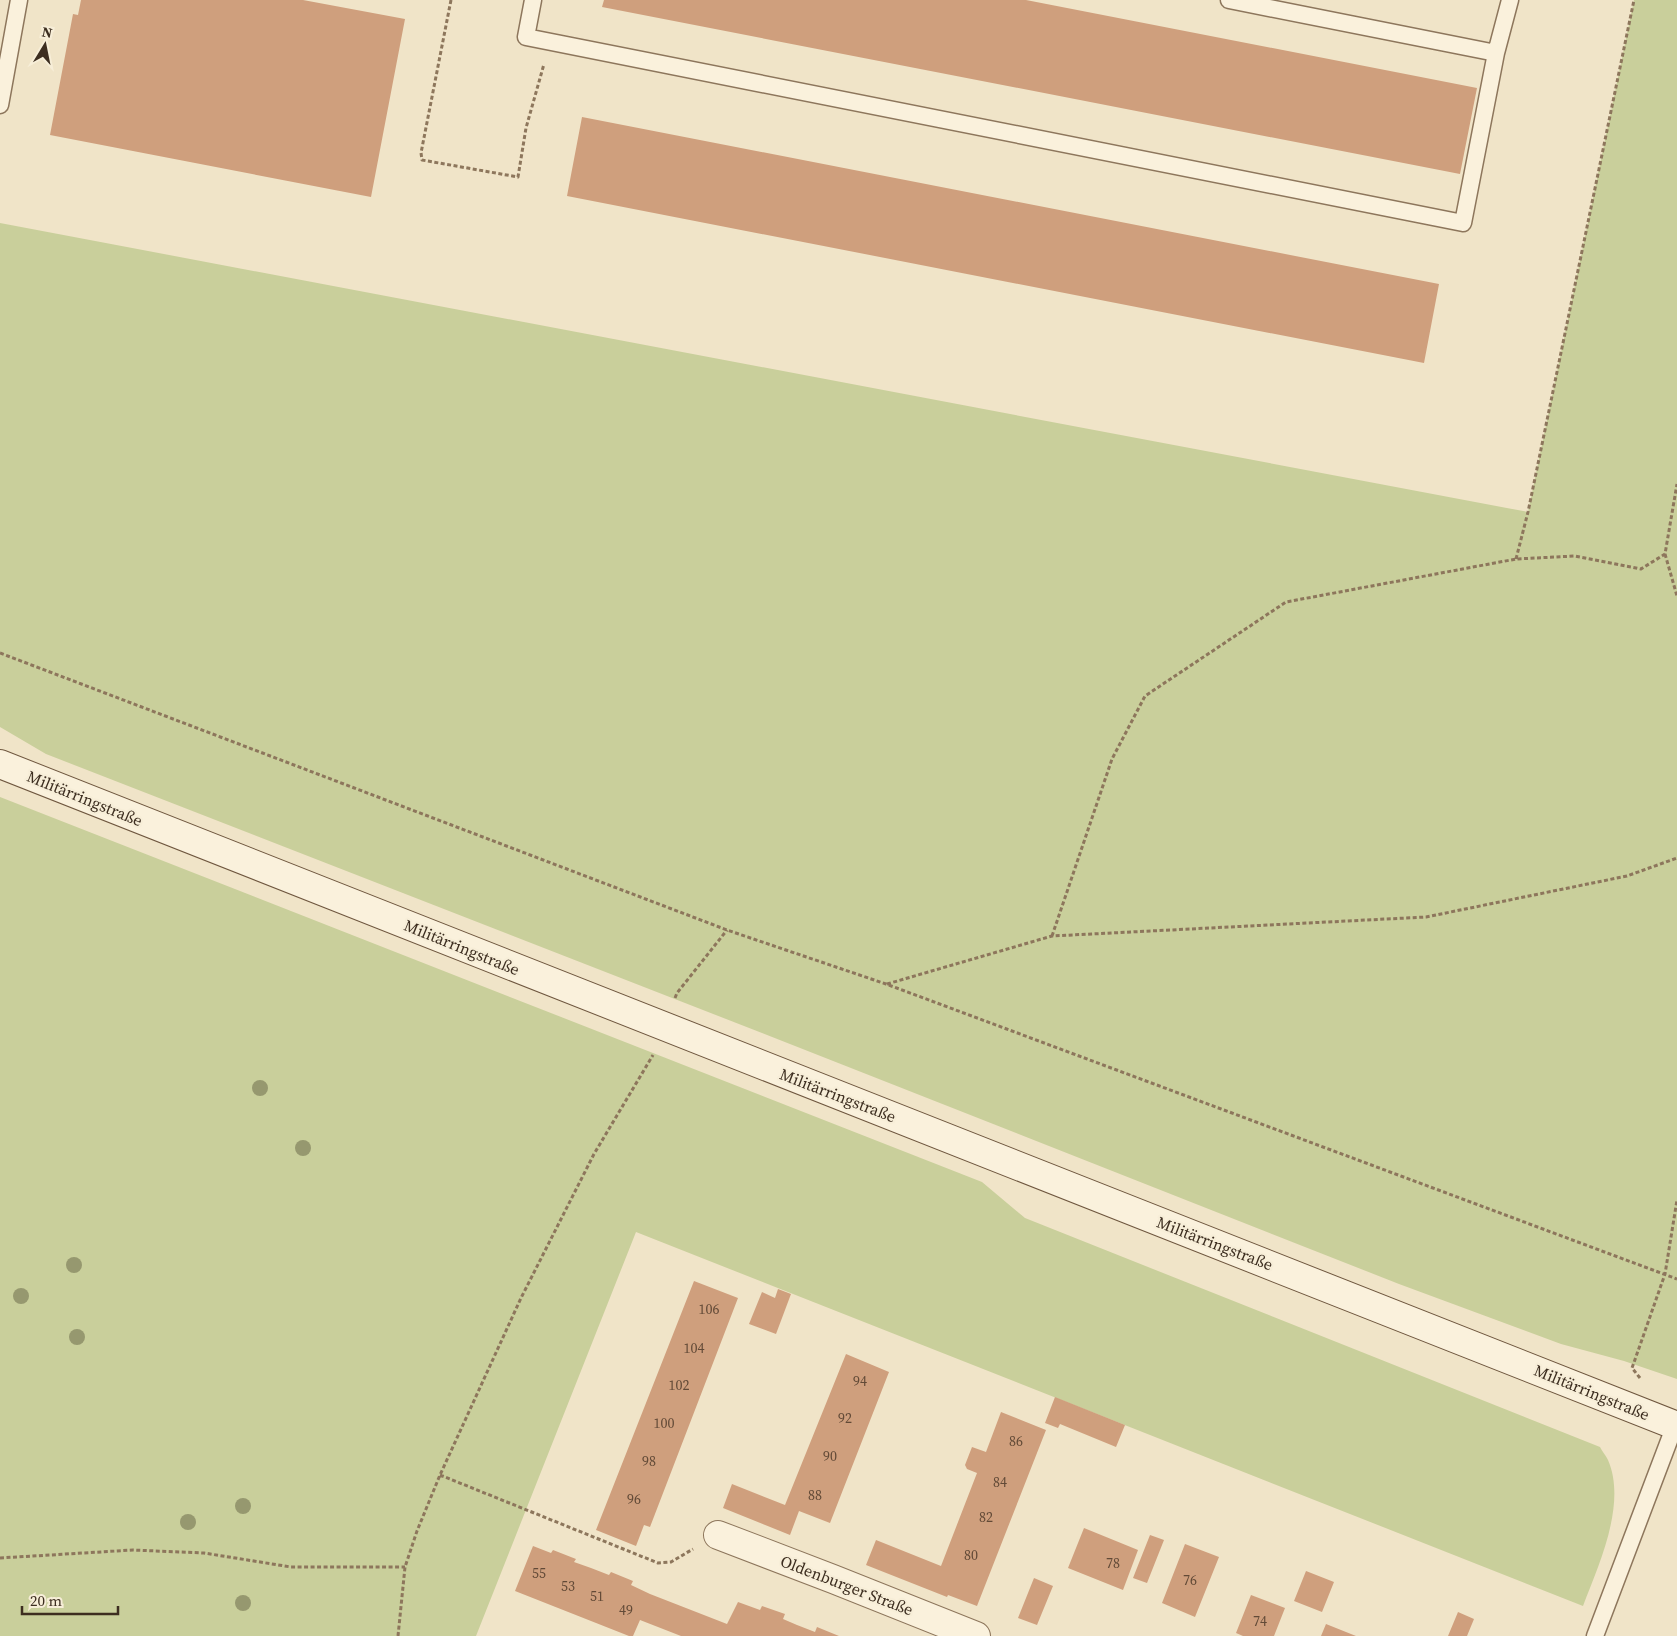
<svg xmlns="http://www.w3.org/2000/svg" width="1677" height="1636" viewBox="0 0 1677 1636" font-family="'Source Serif 4',serif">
	<rect width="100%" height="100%" fill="#f0e4c8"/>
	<!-- green -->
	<path fill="#c9cf9b" d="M1634,0H1677V1379L1624,1361L1561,1344L1399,1284L762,1033L46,754L0,727V223L1528,512Z
		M0,797L982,1182L1025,1218L1600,1447C1602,1451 1606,1456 1608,1460C1627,1504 1599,1564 1583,1606L636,1232L476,1636H0Z"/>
	<!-- building -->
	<path fill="#cf9f7d" d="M81,0H303L405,19L371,197L50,135L73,14L78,15Z
		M604,0H1026L1477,88L1460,174L602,7Z
		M582,117L1439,284L1424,363L567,196Z
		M694,1281L738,1298L650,1527L644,1525L636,1546L596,1530Z
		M778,1289L791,1294L776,1334L749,1324L762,1292L775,1298Z
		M846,1354L889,1372L830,1523L799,1511L790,1535L723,1508L732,1484L785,1505Z
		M1055,1397L1125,1425L1116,1447L1060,1424L1058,1428L1045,1423Z
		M1001,1412L1046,1430L977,1606L948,1595L947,1597L866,1565L876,1540L941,1566L977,1473L967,1469L965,1465L972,1447L986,1452Z
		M1084,1528L1138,1550L1123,1590L1068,1568Z
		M1150,1535L1164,1540L1147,1583L1133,1578Z
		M1185,1544L1219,1557L1195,1617L1162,1603Z
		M533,1546L551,1553L553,1550L576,1559L574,1562L591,1568L609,1575L611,1572L633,1581L631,1585L650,1594L727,1624L738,1602L760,1610L762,1606L785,1614L783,1619L797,1625L815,1632L817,1627L839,1636H681L640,1620L633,1636H629L515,1591Z
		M1306,1571L1334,1582L1322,1612L1294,1601Z
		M1034,1578L1053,1586L1037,1625L1018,1618Z
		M1251,1595L1285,1608L1274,1636H1243L1236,1633Z
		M1458,1612L1474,1619L1467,1636H1448Z
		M1326,1624L1356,1636H1321Z"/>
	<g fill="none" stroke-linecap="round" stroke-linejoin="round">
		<!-- lane casing -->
		<g stroke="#8d765c" stroke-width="19">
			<path id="lane" d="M533,0L526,37L1463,223L1496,53L1229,0
				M1496,53L1510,0
				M0,105L19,0
				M1595,1636L1675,1425"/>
		</g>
		<!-- street casing -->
		<g stroke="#8d765c" stroke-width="30">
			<path id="street" d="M718,1535L833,1579L976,1636"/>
		</g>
		<!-- secondary casing -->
		<g stroke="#6f573f" stroke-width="30">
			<path id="secondary" d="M0,764L1677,1426"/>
		</g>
		<!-- path -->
		<path stroke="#8d765c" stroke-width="3" stroke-dasharray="4 2.5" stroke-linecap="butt" d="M451,0L421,153L422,160L518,177L526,128L544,64
			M1665,554L1677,596
			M1516,559L1528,512L1634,0
			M0,653L727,930L886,984L1677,1279
			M1052,936L1112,759L1145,696L1286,602L1516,559L1575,556L1641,569L1665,554L1677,484
			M887,984L1052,936L1426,917L1627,876L1677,858
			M675,998L677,993L727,930
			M1640,1378L1632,1368L1665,1274L1677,1200
			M440,1475L658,1563L671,1562L693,1549
			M0,1558L133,1550L204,1553L291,1567H405
			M398,1636L405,1567L417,1531L440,1475L521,1298L594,1154L653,1055"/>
		<!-- lane -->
		<use href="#lane" stroke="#faf1dc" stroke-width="16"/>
		<!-- street -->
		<use href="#street" stroke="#faf1dc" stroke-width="28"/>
		<!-- secondary -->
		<use href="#secondary" stroke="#faf1dc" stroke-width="28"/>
	</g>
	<!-- trees -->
	<g fill="#96986f">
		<circle cx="260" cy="1088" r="8"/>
		<circle cx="303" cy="1148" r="8"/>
		<circle cx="74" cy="1265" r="8"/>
		<circle cx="21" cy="1296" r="8"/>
		<circle cx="77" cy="1337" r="8"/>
		<circle cx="243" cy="1506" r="8"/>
		<circle cx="188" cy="1522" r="8"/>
		<circle cx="243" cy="1603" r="8"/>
	</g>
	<g text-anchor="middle" stroke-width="4.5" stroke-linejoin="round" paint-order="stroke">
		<!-- number labels -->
		<g font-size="14" fill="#624a37">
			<text x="709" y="1314">106</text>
			<text x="694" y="1353">104</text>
			<text x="860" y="1386">94</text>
			<text x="679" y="1390">102</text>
			<text x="845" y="1423">92</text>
			<text x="664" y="1428">100</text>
			<text x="1016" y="1446">86</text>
			<text x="830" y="1461">90</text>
			<text x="649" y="1466">98</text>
			<text x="1000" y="1487">84</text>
			<text x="815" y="1500">88</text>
			<text x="634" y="1504">96</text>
			<text x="986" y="1522">82</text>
			<text x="971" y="1560">80</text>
			<text x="1113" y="1568">78</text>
			<text x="539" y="1578">55</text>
			<text x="1190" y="1585">76</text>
			<text x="568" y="1591">53</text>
			<text x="597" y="1601">51</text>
			<text x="626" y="1615">49</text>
			<text x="1260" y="1626">74</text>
		</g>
		<!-- street labels -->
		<g font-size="16" fill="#3d2e20" stroke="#f7eed8">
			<text transform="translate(85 798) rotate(22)" y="6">Militärringstraße</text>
			<text transform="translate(462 947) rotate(22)" y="6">Militärringstraße</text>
			<text transform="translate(838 1095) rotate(21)" y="6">Militärringstraße</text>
			<text transform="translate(1215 1243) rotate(21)" y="6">Militärringstraße</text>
			<text transform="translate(1592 1392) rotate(22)" y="6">Militärringstraße</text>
			<text transform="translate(847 1585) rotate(21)" y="6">Oldenburger Straße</text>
		</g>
	</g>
	<!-- north arrow -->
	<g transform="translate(45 45) rotate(10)" stroke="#f7eed8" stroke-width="4" paint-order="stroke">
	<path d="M0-4L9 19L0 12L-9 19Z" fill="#3d2e20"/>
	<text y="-8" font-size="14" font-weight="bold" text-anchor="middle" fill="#3d2e20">N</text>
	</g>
	<!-- scale -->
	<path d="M22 1606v8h96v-8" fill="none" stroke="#3d2e20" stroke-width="2.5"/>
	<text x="30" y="1606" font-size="15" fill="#3d2e20" stroke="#f7eed8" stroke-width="4" paint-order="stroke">20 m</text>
</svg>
